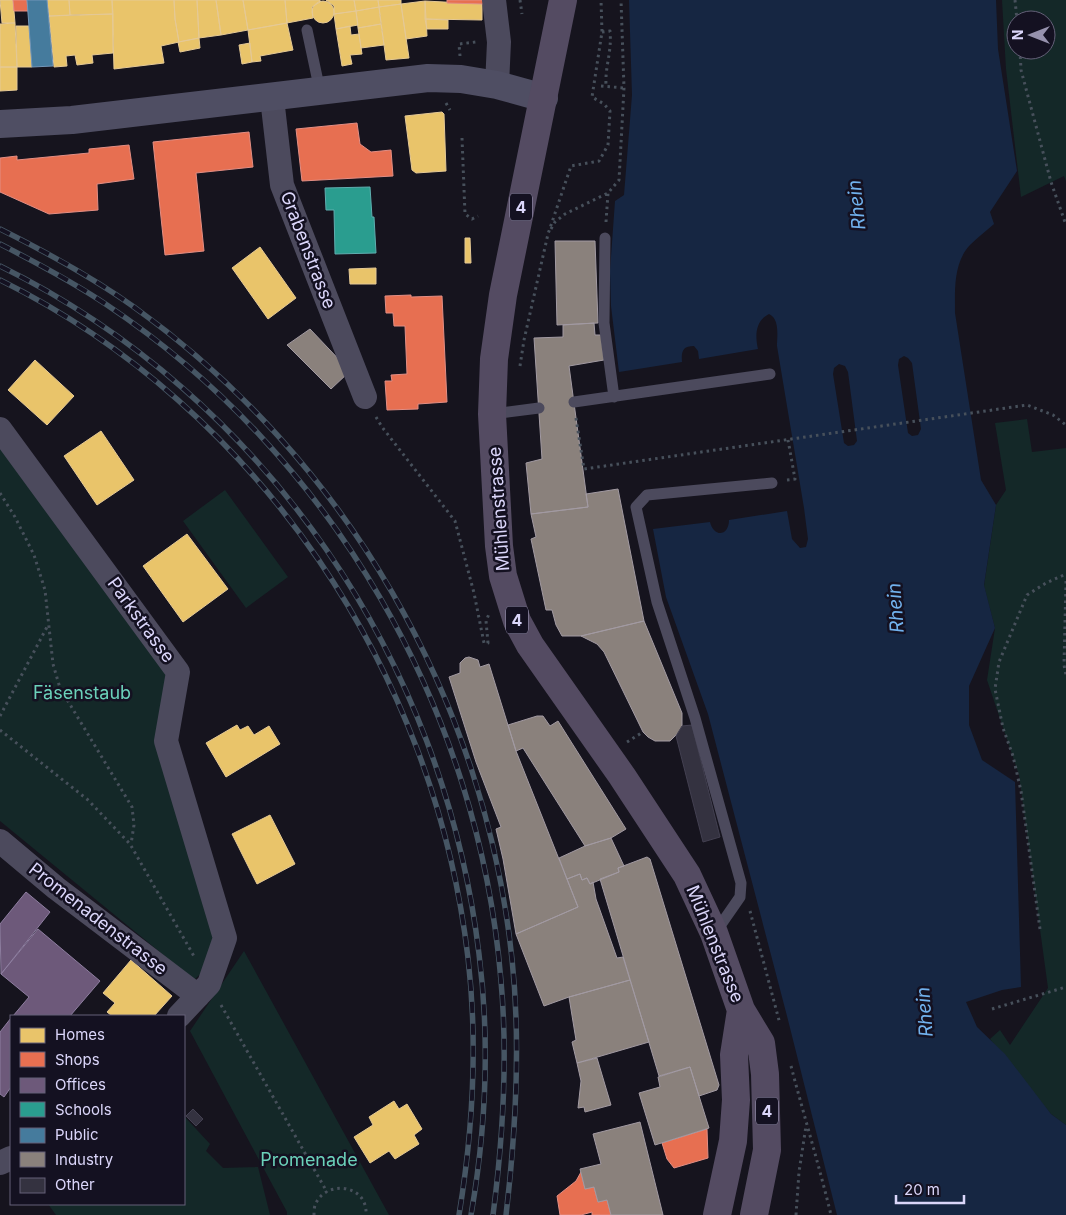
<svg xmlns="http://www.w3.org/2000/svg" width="1066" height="1215" viewBox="0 0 1066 1215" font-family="Inter,sans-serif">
	<rect width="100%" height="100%" fill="#16141e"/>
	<!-- green -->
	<path fill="#142828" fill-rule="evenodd" d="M1002,0H1066V181L1064,176L1021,197L1006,69ZM1016,20H1046V50H1016Z
		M1027,419L1032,452L1066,448V1125L1051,1114L990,1039L1000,1030L1010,1045L1048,988L1019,775L987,680L995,628L984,586L996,505L1006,490L995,423Z
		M0,445L170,672L156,743L220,940L212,963L194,980L0,821Z
		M225,490L288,577L246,608L183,521Z
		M244,951L389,1215H287V1212L190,1031Z
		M184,1116L210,1144L206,1151L223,1168L258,1167L270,1215H56L48,1204H184Z"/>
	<!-- water -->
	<path fill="#162642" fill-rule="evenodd" d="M629,0H996L998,49L1017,171L990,212L994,224C986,231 977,238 970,245C953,263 955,291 955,313L981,480L996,505L984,585L995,628L969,686V725L982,760L1015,782L1021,987L1002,990L966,1002L977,1027L1005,1054L1051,1114L1066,1125V1215H837L787,1016L708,714L666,597L653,529L710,522C714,538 729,536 729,520L787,511L792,539L800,548L806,547L808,539L804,508L777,346C777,336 780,319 769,314C755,321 755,336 758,349L699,359L698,351L694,346C683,346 681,351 682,362L619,372L611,306L610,271L615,201L624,195L632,95ZM904,356L908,358L912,363L921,429L918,435L912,436L908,433L898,365L899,359ZM839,364L845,366L848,372L857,441L854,445L848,446L844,443L833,374L834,368Z"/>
	<!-- homes -->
	<path fill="#e9c46a" stroke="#e5c995" d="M0,0H13L15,23H2Z
		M47,0H69L70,15L49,16Z
		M69,0H112L113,14L70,15Z
		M112,0H174L175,19L179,42L161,46L164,63L114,69Z
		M174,0H197L199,38L179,42L175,19Z
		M197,0H216L221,35L199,38Z
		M216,0H243L248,30L221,35Z
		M243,0H285L287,23L248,30Z
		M285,0H320V2L312,7L313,18L287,23Z
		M326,0H354L356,11L334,14V6Z
		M354,0H378L379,7L356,11Z
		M378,0H401V4L379,7Z
		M312 12a11 11 0 1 1 22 0a11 11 0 1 1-22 0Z
		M425,1L427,36L406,39L401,4Z
		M425,1L482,4V20L425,19Z
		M401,4L409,58L386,60L379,7Z
		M379,7L381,24L358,28L356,11Z
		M356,11L358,25L336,29L334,14Z
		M113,14V53L92,55L93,63L77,65L75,55L66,56L67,66L54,67L49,16Z
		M425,19L448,20V29H427Z
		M15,23L17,67H0V24Z
		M287,23L293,50L260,56L261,61L252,62L248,30Z
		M381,24L384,45L361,48L358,28Z
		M16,26H29L32,67H17Z
		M350,26L351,35L359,34L362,54L350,55L352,64L342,66L336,29Z
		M199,38L200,48L180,52L178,42Z
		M250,43L252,62L242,64L239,45Z
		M0,67H17V90L0,91Z
		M442,112L444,114L446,171L416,173L412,170L405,116Z
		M465,238H470L471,263H465Z
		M260,247L296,298L268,319L232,268Z
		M376,268V284H350L349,269Z
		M35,360L74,396L47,425L8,390Z
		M101,431L134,480L97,505L64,456Z
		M187,534L228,589L183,622L143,566Z
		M237,725L240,730L248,726L254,735L269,726L280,744L226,777L206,743Z
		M270,815L295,864L257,884L232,834Z
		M131,960L172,996L154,1016H112L107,1012L115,1003L103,993Z
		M394,1101L399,1109L407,1104L422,1129L414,1135L419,1144L395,1159L389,1151L370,1163L354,1137L373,1125L369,1117Z"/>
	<!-- shops -->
	<path fill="#e76f51" stroke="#e38e84" d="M13,0H27L28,11H14Z
		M447,0H485V4L447,3Z
		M357,123L360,144L371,152L391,150L393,176L302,181L296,129Z
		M249,132L253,167L196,173L204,251L165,255L153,142Z
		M129,145L134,179L97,184L98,210L49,214L0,192V158L17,156V160L89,153V149Z
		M411,295V297L442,296L447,402L418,404V409L387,410L385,381H392L391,375L407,374L405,326H394L393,313H386L385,296Z
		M707,1129L708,1158L674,1168L667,1159L662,1143Z
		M581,1172L585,1189L594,1187L598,1202L607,1200L611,1215H592V1212L581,1215H560L557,1196L576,1181Z"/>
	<!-- offices -->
	<path fill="#6d597a" stroke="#8e7ea0" d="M26,892L50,912L1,974L0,924Z
		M38,929L100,981L70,1016H13L29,997L1,974Z
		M11,1018V1087L4,1097L0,1094V1032Z"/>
	<!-- schools -->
	<path fill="#2a9d8f" stroke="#5faeaf" d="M370,187L372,217H374L376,253L335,254L334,210H326L325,188Z"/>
	<!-- public -->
	<path fill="#457b9d" stroke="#7296b9" d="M27,0H47L53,66L32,67Z"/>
	<!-- industry -->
	<path fill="#8a817c" stroke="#a29aa2" d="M555,241H595L598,323L557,325Z
		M594,323L595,335H601L604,360L569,366L588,507L531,514L526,463L542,459L534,338L563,337V325Z
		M310,329L347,368L348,373L331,389L287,345Z
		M618,489L644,621L581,636H562L556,625L552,610H546L531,539L536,537L531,514L588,507L586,494Z
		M644,621L682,713V726L680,731L670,741H655L648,737L643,732L604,652L597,644L581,636Z
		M469,657L478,660L480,667L489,664L516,751L578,907L516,934L503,859L496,829L501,827L476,762L449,677L460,673V663L465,658Z
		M537,716H543L550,726L558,721L626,829L611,838L585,846L523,748L516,751L508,725Z
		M611,838L624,866L618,868L619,872L590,884L587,878L582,880L580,874L567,879L559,858L585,846Z
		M647,857L650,859L719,1085L717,1090L699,1096L690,1067L659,1076L600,879L619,872L618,868Z
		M580,874L582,880L587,878L590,884L593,882L596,899L617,958L623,957L630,980L569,997L544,1006L516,934L578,907L567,879Z
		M630,980L649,1042L577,1063L572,1042L576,1040L569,997Z
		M597,1058L611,1105L585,1112L584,1107L578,1108L581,1081L577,1063Z
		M690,1067L709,1128L655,1145L639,1093L660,1087L658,1077Z
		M640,1122L663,1215H611L607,1200L598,1202L594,1187L585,1189L580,1169L601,1164L593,1134Z"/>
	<!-- building -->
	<path fill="#343240" stroke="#434051" d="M692,725L720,837L703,842L676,736L682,726Z
		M193,1109L203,1119L196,1126L186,1116Z"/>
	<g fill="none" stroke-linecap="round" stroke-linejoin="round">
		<!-- path -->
		<path stroke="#47505b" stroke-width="3" stroke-dasharray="2.5 4" stroke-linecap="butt" d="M520,0L522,14
			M1015,0L1017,20
			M602,32L610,31C612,52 605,66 606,85
			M1020,50L1021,70L1051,182L1066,225
			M460,56L459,44L476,42
			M601,86L624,88
			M446,103L450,110
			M462,138L465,214L472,219L478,216
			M606,222L608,193
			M551,229L555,222L565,214L608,193L619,180L624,88L621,0
			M520,366L524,340L548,234L571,166L599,161L608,145L610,111L604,104L592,97L602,32L601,0
			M376,417L382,427L455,521L474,593L484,643H488L486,621L489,614
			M576,418L584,469L1027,405L1053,415L1066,425
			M787,480L795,479L788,440
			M0,493L15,517L34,555L45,590L53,664L60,688L132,807L134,825L131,844
			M1066,581L1064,665L1066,675
			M0,716L47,627
			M0,730L88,800L130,844L195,958
			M627,742L643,732
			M750,911L780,1024
			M1040,929L1021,791L1013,756L1003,728L995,689L999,662L1027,595L1046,583L1066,574
			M221,1005L327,1192
			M992,1009L1066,987
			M791,1066C804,1116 819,1165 831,1215
			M314,1215C314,1212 314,1206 316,1203C327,1180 368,1184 366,1215
			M796,1215L799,1172L806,1126"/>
		<!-- lane -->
		<path stroke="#4c4a5d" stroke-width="11" d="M307,30L320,91
			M605,238L604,323L614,397
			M574,402L770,374
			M492,414L539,408
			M715,933L740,897L741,883L695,718L657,602L636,507L647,495L772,483"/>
		<!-- street -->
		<path stroke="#4c4a5d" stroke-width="24" d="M494,0L499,42L497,85
			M272,98L282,185L365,397
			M0,429L178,672L166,741L225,938L209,984L179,1016
			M0,841L56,888L198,996
			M0,1163L11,1158"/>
		<!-- secondary -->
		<path stroke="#4f4e63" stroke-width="28" d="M0,124L72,120L428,78L461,79L497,85L544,98"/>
		<!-- primary -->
		<path stroke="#544b62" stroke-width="28" d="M563,0L503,295L494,359L492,414L499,546L503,576L517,621L530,645L622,776L687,875L714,933L741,1010L761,1043L765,1074L767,1150L754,1215
			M717,1215L733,1141L736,1100L734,1055L741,1010"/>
		<!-- rail casing -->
		<g stroke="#465664" stroke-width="5.5">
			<path id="rail" d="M0,229C46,252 92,277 134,307C346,459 485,700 512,959C521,1044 516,1130 506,1215
				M0,244C37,263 73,282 107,305C333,456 479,711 501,981C508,1059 503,1138 493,1215
				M0,266C266,397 444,661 479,954C490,1041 486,1129 471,1215
				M0,280C259,408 435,673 468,958C478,1044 473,1130 459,1215"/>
		</g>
		<!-- rail -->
		<use href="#rail" stroke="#141121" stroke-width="4" stroke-dasharray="11" stroke-linecap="butt"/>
	</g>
	<g text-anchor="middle" stroke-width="5" stroke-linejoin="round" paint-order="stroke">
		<!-- shield labels -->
		<g fill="#141121" stroke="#9f9bb9" stroke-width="1">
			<rect x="510" y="193.5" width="22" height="27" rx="4"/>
			<rect x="506" y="606.5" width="22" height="27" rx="4"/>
			<rect x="756" y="1097.5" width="22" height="27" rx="4"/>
		</g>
		<g font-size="16" font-weight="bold" fill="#dbd6fa">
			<text x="521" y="213">4</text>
			<text x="517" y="626">4</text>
			<text x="767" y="1117">4</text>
		</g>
		<!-- street labels -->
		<g font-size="18" fill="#dbd6fa" stroke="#141121">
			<text transform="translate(308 250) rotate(69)" y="6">Grabenstrasse</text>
			<text transform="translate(499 509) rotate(-94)" y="6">Mühlenstrasse</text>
			<text transform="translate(141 620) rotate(54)" y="6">Parkstrasse</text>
			<text transform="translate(98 919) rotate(38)" y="6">Promenadenstrasse</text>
			<text transform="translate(715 944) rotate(68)" y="6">Mühlenstrasse</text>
		</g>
		<!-- park labels -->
		<g font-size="18" fill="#6bd1ba" stroke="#141121">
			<text x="82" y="699">Fäsenstaub</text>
			<text x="309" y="1166">Promenade</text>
		</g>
		<!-- water labels -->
		<g font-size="19" font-style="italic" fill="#71b1ed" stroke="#141121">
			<text transform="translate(856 205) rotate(-96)" y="7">Rhein</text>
			<text transform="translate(895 608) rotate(-94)" y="7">Rhein</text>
			<text transform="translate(924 1012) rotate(-94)" y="7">Rhein</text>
		</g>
	</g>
	<!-- legend -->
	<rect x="10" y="1015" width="175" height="190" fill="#141121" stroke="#646078"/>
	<rect x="20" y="1028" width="25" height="15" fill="#e9c46a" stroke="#646078"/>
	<text x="55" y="1040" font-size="15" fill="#dbd6fa">Homes</text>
	<rect x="20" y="1052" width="25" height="15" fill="#e76f51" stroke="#646078"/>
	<text x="55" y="1065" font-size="15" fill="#dbd6fa">Shops</text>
	<rect x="20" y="1078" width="25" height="15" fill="#6d597a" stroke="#646078"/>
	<text x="55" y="1090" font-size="15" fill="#dbd6fa">Offices</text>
	<rect x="20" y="1102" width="25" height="15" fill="#2a9d8f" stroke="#646078"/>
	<text x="55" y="1115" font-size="15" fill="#dbd6fa">Schools</text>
	<rect x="20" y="1128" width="25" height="15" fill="#457b9d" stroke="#646078"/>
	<text x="55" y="1140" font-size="15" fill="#dbd6fa">Public</text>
	<rect x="20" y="1152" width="25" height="15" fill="#8a817c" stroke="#646078"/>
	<text x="55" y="1165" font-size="15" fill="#dbd6fa">Industry</text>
	<rect x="20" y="1178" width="25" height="15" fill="#343240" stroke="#646078"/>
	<text x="55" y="1190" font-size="15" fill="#dbd6fa">Other</text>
	<!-- north arrow -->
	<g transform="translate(1031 35) rotate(270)"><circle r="24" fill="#141121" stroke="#646078"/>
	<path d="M0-4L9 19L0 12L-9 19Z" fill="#9692ad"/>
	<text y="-8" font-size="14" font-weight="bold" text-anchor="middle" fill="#dbd6fa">N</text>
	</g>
	<!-- scale -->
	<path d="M896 1195v8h68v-8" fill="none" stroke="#dbd6fa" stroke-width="2.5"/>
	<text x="904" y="1195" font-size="15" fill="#dbd6fa" stroke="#141121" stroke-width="4" paint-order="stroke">20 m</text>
</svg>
